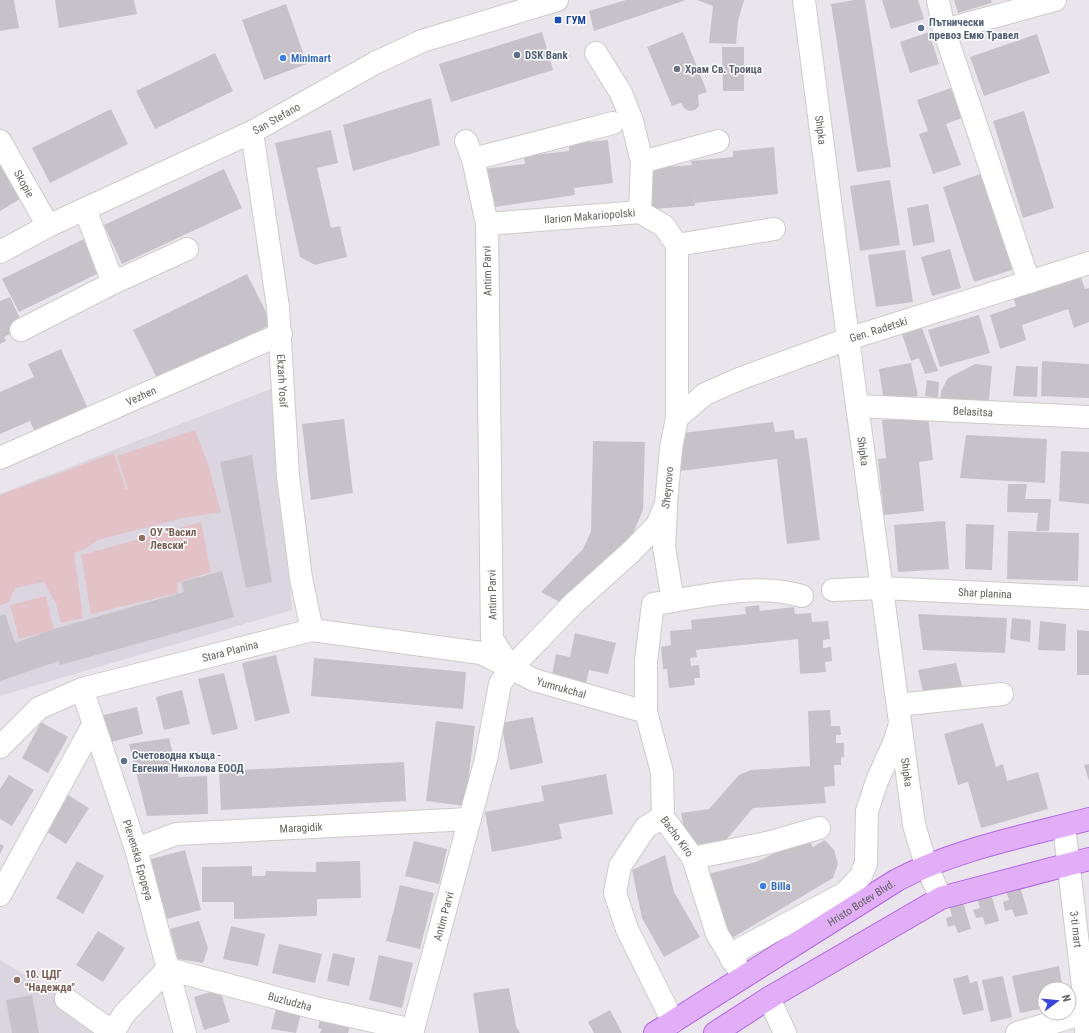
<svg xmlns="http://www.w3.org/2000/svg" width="1089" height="1033" viewBox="0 0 1089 1033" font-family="'Roboto Condensed',sans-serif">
	<rect width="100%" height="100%" fill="#eae4ed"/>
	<!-- education -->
	<path fill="#dbd5e0" d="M271,389L292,610L0,696V494Z
		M0,960L66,999L113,1033H0Z"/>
	<!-- green -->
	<path fill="#e2c2c6" d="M195,430L208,464L221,512L183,518L98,540L85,549L74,553L83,618L61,623L56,604L44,582L15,588L9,602L0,606V495L114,453L126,489H128L117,456Z
		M201,522L211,572L177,583L178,593L91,614L81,555Z
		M46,596L54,630L19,639L10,605Z"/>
	<!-- building -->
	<path fill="#c7c2ca" d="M0,0H14L19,28L0,31Z
		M55,0H134L137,14L59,28Z
		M626,0H686L594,31L589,11Z
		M697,0H744L738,21L736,44L709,43L713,6Z
		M854,0H865L891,167L857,172L831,4Z
		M882,0H918L924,19L891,29Z
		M954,0H991L992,3L958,13Z
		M286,4L307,64L264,80L242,20Z
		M542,32L553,70L451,102L439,64Z
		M683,32L707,92L698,95L699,106L695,110L689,111L684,108L681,103L672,106L647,47Z
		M929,32L939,64L910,73L900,42Z
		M1037,34L1050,73L984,96L970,57Z
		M722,47H744V91H723Z
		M215,53L233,91L155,129L136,91Z
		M951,88L962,118L946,124L961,165L933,174L919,134L928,131L917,100Z
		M431,98L440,145L353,171L343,125Z
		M111,109L128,144L50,183L32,148Z
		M1024,111L1054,208L1023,218L993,121Z
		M331,130L338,163L317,168L331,228L340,226L347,257L315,265L300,257L275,143Z
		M608,140L613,183L574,188L573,179L575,195L488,208L483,169L525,164L524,156L569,151V144Z
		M774,147L778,194L695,203L694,192L695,206L651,209L647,168L692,165L691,161L733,157V151Z
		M0,161L30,193L0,211Z
		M224,169L242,208L122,264L104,225Z
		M986,172L1018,268L974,282L943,187Z
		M890,180L900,245L860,251L850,186Z
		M928,204L935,242L913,246L907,208Z
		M88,237L105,270L19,312L2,279Z
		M950,249L961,288L932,296L921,257Z
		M905,250L913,302L876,307L868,255Z
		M1078,269L1085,289L1089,288V322L1074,328L1068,309L1022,325L1026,340L1000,349L990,315L1016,306L1011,291Z
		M247,274L272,324L158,380L133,330Z
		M10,297L24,327L4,337L6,341L0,344V301Z
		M979,315L990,353L940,367L928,330Z
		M922,328L938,371L925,374L919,358L911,361L902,334Z
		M61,349L89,411L36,435L30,421L0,434V392L34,377L28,364Z
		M1042,361L1089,364V398L1041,396Z
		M911,363L918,396L884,402L879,369Z
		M975,364L992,366L989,400H940L941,391L948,378Z
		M1016,366L1038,367L1037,397L1013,396Z
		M927,380L939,382L938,398L925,396Z
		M928,416L933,460L919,462L924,511L884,515L878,459L886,458L882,420Z
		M344,419L353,493L311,500L302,424Z
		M773,422L775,432L794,430L795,439L807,438L820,540L787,544L777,459L680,471L675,434Z
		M966,435L1047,439L1045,483L960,478Z
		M593,441L645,442L643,510L629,543L565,605L541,592L583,549L591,531Z
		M1061,451L1089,452V504L1059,501Z
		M252,455L272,582L246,588L220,462Z
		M1008,484H1027L1025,499H1051L1049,531H1036L1038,513L1007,512Z
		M945,521L949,569L898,572L894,525Z
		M966,524L994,525L992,570L965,569Z
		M1008,531L1079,533L1078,581L1007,579Z
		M222,571L234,617L60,665L59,661L0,681V616L5,614L15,643L54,629L184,592L181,582Z
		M759,605L760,611L794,607L795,614L811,613L812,622L828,621L830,639L823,640V648L831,647L832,661L825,662L826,672L800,674L798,639L696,650L697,657L690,658L691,666L699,665L700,678H694L695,685L669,688L667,669H663L661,647L671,645L670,631L692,629L691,620L746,614L745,607Z
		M918,614L1007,618L1005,653L923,650Z
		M1012,618L1031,620L1030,642L1010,639Z
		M1040,621L1066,624L1065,651L1038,650Z
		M1077,630L1089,631V675H1077Z
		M575,633L616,643L608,674L589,670L585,688L551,680L556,654L570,657Z
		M276,655L290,713L255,721L242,663Z
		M314,658L466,672L463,709L311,696Z
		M956,663L962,686L924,696L918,670Z
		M224,673L238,729L212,735L198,679Z
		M182,690L190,724L164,730L156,697Z
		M137,707L143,734L107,743L100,716Z
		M830,710L831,726H840L841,735H836V743H844V757L841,758V765H834L835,786L824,787L826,803L753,808L726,840L687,846L681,813L709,809L739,775L751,770L810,766L808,711Z
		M533,717L543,763L510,770L501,723Z
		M436,721L475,726L465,806L426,801Z
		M41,722L68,737L48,773L22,758Z
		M983,723L996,767L1003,764L1007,781L1038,772L1048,809L981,828L968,782L958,785L944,734Z
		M169,738L179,777L207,776L208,814L147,816L129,744Z
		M404,762L406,801L221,810L219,771Z
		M1089,764V781L1084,765Z
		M606,774L613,814L559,824L562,839L492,852L485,812L544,801L541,786Z
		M9,775L34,790L12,826L0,819V789Z
		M63,792L89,808L66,844L41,828Z
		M807,838L813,847L825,840L834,850L838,864L833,878L732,938L700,876L756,862Z
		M414,841L447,849L439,884L405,876Z
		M0,844L4,846L0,854Z
		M185,850L201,910L166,919L151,859Z
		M665,855L674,892L700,937L664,957L642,918L632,870Z
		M77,861L104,876L83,914L56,898Z
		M360,861L361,898L317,899V916L234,919V902H202V867L252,866V876H265L266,871L316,872V862Z
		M400,885L434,893L420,949L386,941Z
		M1020,886L1028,914L1015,917L1012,909L1005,911L1003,902L1009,900L1006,890Z
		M991,894L999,921L985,925L983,917L976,918L973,910L980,908L977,898Z
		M963,902L971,929L958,933L955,925L948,927L946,918L952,916L949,906Z
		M199,921L208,948L203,963L178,959L170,929Z
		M231,926L265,934L258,966L223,959Z
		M98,931L125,948L103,982L76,965Z
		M279,944L322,954L315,983L272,973Z
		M333,953L355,958L349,986L327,981Z
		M379,955L413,963L402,1008L369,1000Z
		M1059,966L1063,989H1045V1008L1020,1013L1012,976Z
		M968,975L970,983L977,981L984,1010L963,1015L953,979Z
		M1003,976L1012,1017L991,1022L982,980Z
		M509,988L516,1026L520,1033H479L473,993Z
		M220,989L230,1022L204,1030L194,997Z
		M32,995L39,1033H12L6,1000Z
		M278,1000L303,1005L296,1033L271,1029Z
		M610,1010L622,1033H594L588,1022Z
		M322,1013L352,1022L348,1033H320L322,1029L318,1028Z"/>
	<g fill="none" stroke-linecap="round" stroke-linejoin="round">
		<!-- minor casing -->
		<g stroke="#cacdc7" stroke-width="24">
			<g id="minor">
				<path id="s1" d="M804,0L848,339L914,825L926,865L941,898"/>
				<path d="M938,0L944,30"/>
				<path d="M596,53L621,93L632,121L642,162"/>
				<path id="s2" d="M252,132L278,307L288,476L301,578L312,630"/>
				<path id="s3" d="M0,141L48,226"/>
				<path d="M473,159L613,123"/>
				<path d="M85,209L113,283L187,249"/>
				<path d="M640,212L642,162L718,141"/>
				<path id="s4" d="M487,224L640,212L664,226L677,245L774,229"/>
				<path id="s5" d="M0,252L48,226L252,132L375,63L422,41L557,0"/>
				<path d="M1029,282L944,30L1055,0"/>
				<path d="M21,330L113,283"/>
				<path id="s6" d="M857,406L1089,417"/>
				<path id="s7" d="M677,418L705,394L739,379L848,339L1089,263"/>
				<path id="s8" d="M0,458L281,334"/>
				<path d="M666,509L664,547L673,601"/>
				<path id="s9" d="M833,590L881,588L1089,598"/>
				<path id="s10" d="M802,596C753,582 702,597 653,604L646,661V712L662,772L663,817L693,858L771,842L819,828"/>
				<path id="s11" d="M511,668L572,605L632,551L657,525L666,504L671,448L677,418V245"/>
				<path id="s12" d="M82,689L136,849L185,1033"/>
				<path d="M898,705L1002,694"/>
				<path id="s13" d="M0,747L39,708L82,689L312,630L481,653L534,680L646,712"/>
				<path d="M663,817L646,827L620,866L615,893L627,929L673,1022"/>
				<path id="s14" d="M1064,826L1086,1012V1033"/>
				<path id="s15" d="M136,849L176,834L470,819"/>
				<path d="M693,858L717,934L739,970"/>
				<path d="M0,895L93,725"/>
				<path d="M731,959L742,948L845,893L861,876L866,863L867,811L877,781L894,743L900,724"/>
				<path d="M769,998L785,1033"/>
				<path d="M66,999L101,1024L114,1029"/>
				<path id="s16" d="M113,1033L124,1014L168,969L315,1008L413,1030"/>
				<path id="s17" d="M412,1033L486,759L500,684L511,668L492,639L487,224L473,159L466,141"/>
				<path d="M1017,1033L1089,1012"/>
			</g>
		</g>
		<!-- major casing -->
		<g stroke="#b064e5" stroke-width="24">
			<g id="major">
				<path id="s18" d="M655,1033L897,880C956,849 1025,836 1089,819"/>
				<path d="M715,1033L769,998L941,898L1089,859"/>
			</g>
		</g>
		<!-- minor -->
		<use href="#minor" stroke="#fff" stroke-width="22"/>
		<!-- major -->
		<use href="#major" stroke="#e2aef8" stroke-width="22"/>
	</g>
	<!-- markers -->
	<rect fill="#1a4fb4" stroke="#fff" stroke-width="1.5" x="554" y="16" width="8" height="8" rx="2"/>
	<g fill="#5c6f8a" stroke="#fff" stroke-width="1.5">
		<circle cx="921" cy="28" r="4"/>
		<circle cx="517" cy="55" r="4"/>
		<circle cx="124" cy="761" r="4"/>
	</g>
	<g fill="#3f7fe0" stroke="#fff" stroke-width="1.5">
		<circle cx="283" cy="58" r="4"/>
		<circle cx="763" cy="886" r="4"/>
	</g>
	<circle fill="#6b7280" stroke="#fff" stroke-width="1.5" cx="677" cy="69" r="4"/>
	<g fill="#8d6e63" stroke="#fff" stroke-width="1.5">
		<circle cx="142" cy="538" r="4"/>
		<circle cx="17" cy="980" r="4"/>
	</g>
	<g text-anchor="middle" stroke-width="3" stroke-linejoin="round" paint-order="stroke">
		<!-- transit labels -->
		<g font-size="11" font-weight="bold" fill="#164399" stroke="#fff" text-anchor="start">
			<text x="566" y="24">ГУМ</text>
		</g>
		<!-- service labels -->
		<g font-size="11" font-weight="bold" fill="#4e5e75" stroke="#fff" text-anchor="start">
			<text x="929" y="26">Пътнически<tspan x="929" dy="13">превоз Емю Травел</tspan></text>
			<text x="525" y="59">DSK Bank</text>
			<text x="132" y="759">Счетоводна къща -<tspan x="132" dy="13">Евгения Николова ЕООД</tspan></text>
		</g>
		<!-- shop labels -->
		<g font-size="11" font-weight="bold" fill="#366cbe" stroke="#fff" text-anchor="start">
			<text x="291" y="62">Minimart</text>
			<text x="771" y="890">Billa</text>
		</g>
		<!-- worship labels -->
		<g font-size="11" font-weight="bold" fill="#5b616d" stroke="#fff" text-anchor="start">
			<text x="685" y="73">Храм Св. Троица</text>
		</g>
		<!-- street labels -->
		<g font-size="11" fill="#60635c" stroke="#fff">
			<text dy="4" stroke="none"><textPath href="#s5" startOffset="307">San Stefano</textPath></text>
			<text dy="4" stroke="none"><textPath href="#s1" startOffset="131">Shipka</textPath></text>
			<text dy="4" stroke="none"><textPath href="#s3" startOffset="49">Skopie</textPath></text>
			<text dy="4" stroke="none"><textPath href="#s4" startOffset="103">Ilarion Makariopolski</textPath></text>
			<text transform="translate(487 271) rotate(-91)" y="4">Antim Parvi</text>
			<text dy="4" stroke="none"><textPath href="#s7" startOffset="222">Gen. Radetski</textPath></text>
			<text dy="4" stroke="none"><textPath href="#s2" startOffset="251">Ekzarh Yosif</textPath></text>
			<text dy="4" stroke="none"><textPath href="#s8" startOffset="154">Vezhen</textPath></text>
			<text dy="4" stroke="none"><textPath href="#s6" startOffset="116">Belasitsa</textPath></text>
			<text dy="4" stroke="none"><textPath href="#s1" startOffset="455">Shipka</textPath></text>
			<text dy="4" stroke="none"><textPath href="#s11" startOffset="244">Sheynovo</textPath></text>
			<text dy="4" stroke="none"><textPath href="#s9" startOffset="152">Shar planina</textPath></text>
			<text transform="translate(492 595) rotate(-91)" y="4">Antim Parvi</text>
			<text dy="4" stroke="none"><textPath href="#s13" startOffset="255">Stara Planina</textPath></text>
			<text dy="4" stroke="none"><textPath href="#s13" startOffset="598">Yumrukchal</textPath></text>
			<text dy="4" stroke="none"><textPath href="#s1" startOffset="779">Shipka</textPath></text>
			<text dy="4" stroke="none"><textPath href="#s15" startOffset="168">Maragidik</textPath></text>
			<text dy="4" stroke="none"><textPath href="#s10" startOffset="390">Bacho Kiro</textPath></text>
			<text dy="4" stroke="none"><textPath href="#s12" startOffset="180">Plevenska Epopeya</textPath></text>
			<text dy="4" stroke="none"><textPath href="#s18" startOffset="244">Hristo Botev Blvd.</textPath></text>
			<text dy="4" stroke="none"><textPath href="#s17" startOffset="121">Antim Parvi</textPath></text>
			<text dy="4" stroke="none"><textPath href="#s14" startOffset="104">3-ti mart</textPath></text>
			<text dy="4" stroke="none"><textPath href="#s16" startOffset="211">Buzludzha</textPath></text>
		</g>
		<!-- education labels -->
		<g font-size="11" font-weight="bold" fill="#785e54" stroke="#fff" text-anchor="start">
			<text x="150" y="536">ОУ "Васил<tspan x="150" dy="13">Левски"</tspan></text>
			<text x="25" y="978">10. ЦДГ<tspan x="25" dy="13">"Надежда"</tspan></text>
		</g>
	</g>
	<!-- north arrow -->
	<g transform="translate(1057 1001) rotate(74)"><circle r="19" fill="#ffffff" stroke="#bfc1be"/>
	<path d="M0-3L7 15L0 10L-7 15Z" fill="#3c45da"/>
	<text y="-6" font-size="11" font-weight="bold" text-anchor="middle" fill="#60635c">N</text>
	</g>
</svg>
